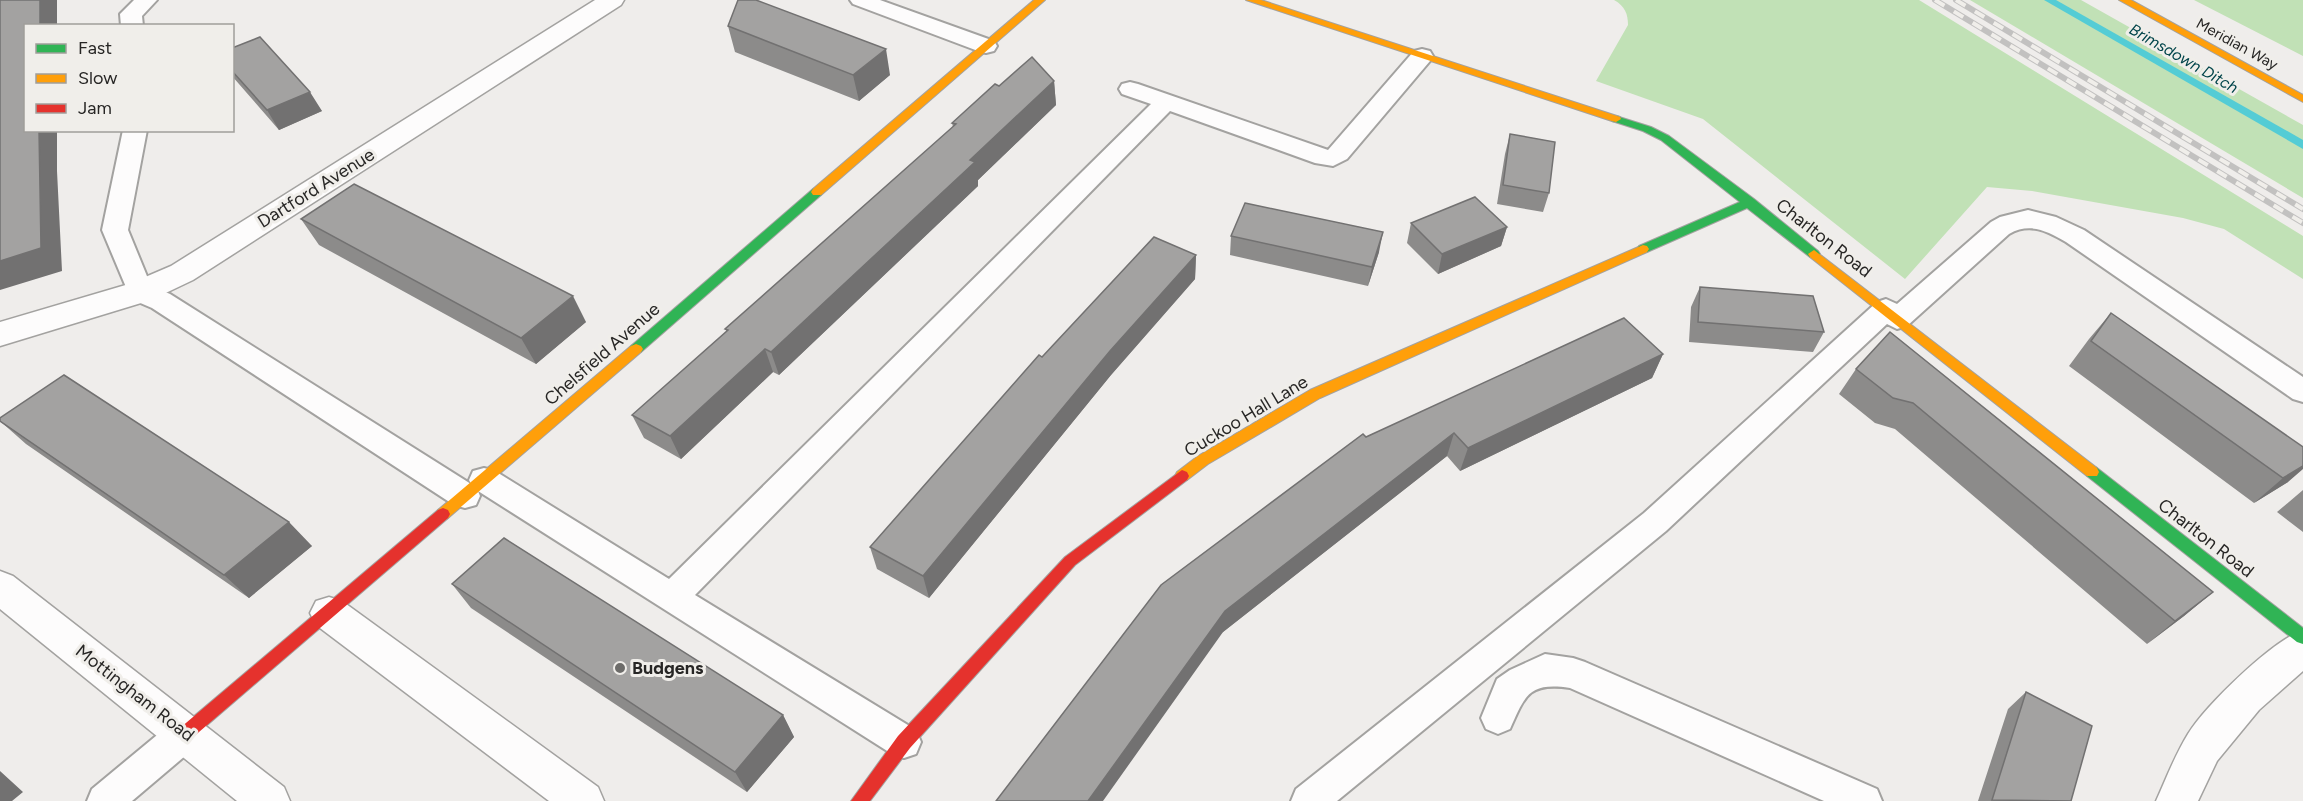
<svg xmlns="http://www.w3.org/2000/svg" width="2303" height="801" viewBox="0 0 2303 801" font-family="Figtree,sans-serif">
	<rect width="100%" height="100%" fill="#efedeb"/>
	<!-- green -->
	<path fill="#c1e1b6" d="M1614,0H1919L2303,236V279L2224,229L2183,218L2032,191L1987,187L1905,279L1703,119L1596,81L1628,25C1628,14 1625,6 1614,0Z
		M1970,0H2081L2303,125V198Z
		M2194,0H2303V56Z"/>
	<g fill="none" stroke-linecap="round" stroke-linejoin="round">
		<!-- stream -->
		<path fill="#54ccd5" fill-rule="evenodd" d="M2044,0H2056L2303,140V149Z"/>
		<!-- lane casing -->
		<g stroke="#a3a2a0" stroke-width="4">
			<path id="lane" d="M134,0H157L142,16L143,26H121L120,14Z
				M850,0H880L994,41L997,46L994,51L986,53L978,51L853,4Z
				M1422,49L1430,51L1433,56L1430,61L1347,159L1333,166L1315,163L1170,111L695,595L916,730L921,742L916,754L904,758L892,754L478,491L480,496L476,505L465,508L454,505L152,308L131,299L102,230L123,130H147L128,230L151,286L170,294L471,484L469,480L473,471L484,468L495,471L669,579L1151,104L1122,94L1119,89L1122,84L1130,82L1138,84L1328,150L1414,51Z
				M2028,210L2056,217L2084,230L2303,377V402L2293,399L2066,242C2047,231 2030,222 2009,234L1907,326L1897,329L1887,324L1666,531L1337,801H1291L1296,789L1644,513L1877,302L1886,299L1897,304L1991,222L2000,217Z
				M1545,654L1573,658L1585,662L1877,789L1882,801H1824L1570,688C1529,682 1525,695 1510,729L1498,734L1486,729L1481,718L1497,679L1510,670Z
				M186,717L198,721L203,733L198,745L132,801H87L92,789L174,721Z"/>
		</g>
		<!-- street casing -->
		<g stroke="#a3a2a0" stroke-width="3">
			<path id="street" d="M595,0H624L621,5L193,280L151,300L0,346V322L129,284L171,266Z
				M0,571L13,576L284,787L290,801H237L0,609Z
				M329,597L342,601L598,787L604,801H549L316,625L310,613L316,601Z
				M2303,630V671L2259,710L2217,761L2198,801H2156C2166,779 2175,755 2188,734C2206,705 2272,641 2303,630Z"/>
		</g>
		<!-- fast casing -->
		<g stroke="#a3a2a0" stroke-width="2">
			<path id="fast" d="M1616,116L1651,127L1669,136L1754,199L1818,251L1820,254L1818,257H1810L1747,208L1647,252H1639L1637,249L1639,246L1740,202L1661,140L1643,131L1612,121L1611,119Z
				M817,188L823,192L821,195L641,352H631L629,349L631,346L813,189Z
				M2092,466L2097,468L2303,628V644L2297,642L2087,476L2085,472L2087,468Z"/>
		</g>
		<!-- slow casing -->
		<g stroke="#a3a2a0" stroke-width="2">
			<path id="slow" d="M1034,0H1045L821,195H813L811,192L813,189Z
				M1246,0H1261L1620,117L1621,119L1616,122L1612,121Z
				M2119,0H2131L2303,95V102Z
				M1643,245L1647,246L1649,249L1647,252L1320,398L1208,464L1187,480H1177L1175,476L1177,472L1198,456L1310,390Z
				M1814,250L2097,468L2099,472L2097,476H2087L1810,257L1808,254Z
				M636,344L641,346L643,349L641,352L448,518L443,520L438,518L436,514L438,510L631,346Z"/>
		</g>
		<!-- jam casing -->
		<g stroke="#a3a2a0" stroke-width="2">
			<path id="jam" d="M1182,470L1187,472L1189,476L1187,480L1075,565L910,748L870,801H851L898,736L1065,557Z
				M443,508L448,510L450,514L448,518L192,738L186,741L180,738L178,733L180,728L438,510Z"/>
		</g>
		<!-- lane -->
		<use href="#lane" fill="#fdfcfc" fill-rule="evenodd"/>
		<!-- street -->
		<use href="#street" fill="#fdfcfc" fill-rule="evenodd"/>
		<!-- fast -->
		<use href="#fast" fill="#30b455" fill-rule="evenodd"/>
		<!-- slow -->
		<use href="#slow" fill="#ff9f0a" fill-rule="evenodd"/>
		<!-- jam -->
		<use href="#jam" fill="#e5322d" fill-rule="evenodd"/>
		<!-- rail casing -->
		<g stroke="#c2c1c0" stroke-width="6">
			<path id="rail" d="M1935,0L2303,223
				M1956,0L2303,209"/>
		</g>
		<!-- rail -->
		<use href="#rail" stroke="#f0eeea" stroke-width="4" stroke-dasharray="11" stroke-linecap="butt"/>
	</g>
	<!-- wall -->
	<path fill="#8c8b8a" d="M728,26L890,75L859,101L735,52Z
		M232,48L322,111L279,130L232,76Z
		M1054,81L1056,105L978,180V186L779,375L773,372L681,459L644,438L632,415L727,332L725,329L953,127L952,123Z
		M1510,134L1549,193L1543,212L1497,204L1505,154Z
		M301,219L586,322L536,364L319,245Z
		M1411,223L1507,227L1501,246L1438,274L1407,243Z
		M1231,236L1379,252L1368,286L1230,255Z
		M1196,255L1195,279L1111,375L929,598L877,569L870,547Z
		M1700,287L1824,332L1813,352L1689,342L1691,307Z
		M2111,313L2288,482L2254,503L2069,366L2089,339Z
		M1890,332L2213,592L2184,616L2147,644L1895,429L1875,423L1839,394L1856,369Z
		M1663,354L1652,378L1460,471L1447,456L1223,632L996,801L1366,437Z
		M0,421L312,546L249,598L26,444Z
		M2303,490V532L2277,512Z
		M452,584L783,715L794,737L747,792L471,608Z
		M2026,692L2071,801H1978L2008,709Z"/>
	<!-- shaded-wall -->
	<path fill="#727171" d="M40,0H57V26H40Z
		M886,49L890,75L859,101L853,75Z
		M1054,81L1056,105L978,180V186L779,375L771,352L970,160Z
		M310,92L322,111L279,130L267,110Z
		M39,130H57V171L62,271L0,290V261L38,149Z
		M1507,227L1501,246L1438,274L1442,254Z
		M1383,232L1379,252L1368,286L1372,267Z
		M1196,255L1195,279L1111,375L929,598L923,576L1110,351Z
		M573,296L586,322L536,364L521,338Z
		M765,349L773,372L681,459L670,436Z
		M1663,354L1652,378L1460,471L1468,448Z
		M1454,433L1447,456L1223,632L1103,801H1088L1225,611Z
		M2303,466V469L2288,482L2254,503L2283,478Z
		M289,522L312,546L249,598L224,575Z
		M2213,592L2184,616L2147,644L2175,621Z
		M783,715L794,737L747,792L735,772Z
		M0,771L23,792L12,801H0Z"/>
	<!-- building -->
	<path fill="#a3a2a1" stroke="#727171" stroke-width="1.5" d="M0,0H40V26H26V130H39L41,248L0,261Z
		M738,0H756L886,49L853,75L728,26Z
		M260,37L310,92L267,110L232,71V48Z
		M1032,57L1054,81L970,160L975,162L771,352L765,349L670,436L632,415L728,330L725,329L956,124L952,123L995,84L999,86Z
		M1510,134L1555,142L1549,193L1503,185Z
		M354,184L573,296L521,338L301,219Z
		M1475,197L1507,227L1442,254L1411,223Z
		M1245,203L1383,232L1372,267L1231,236Z
		M1154,237L1196,255L1110,351L923,576L870,547L1039,355L1042,357Z
		M1700,287L1813,296L1824,332L1698,322Z
		M2111,313L2303,447V466L2283,478L2091,341Z
		M1624,318L1663,354L1468,448L1454,433L1225,611L1088,801H996L1161,585L1363,434L1366,437Z
		M1890,332L2213,592L2175,621L1913,403L1893,398L1856,369Z
		M64,375L289,522L224,575L0,421V418Z
		M504,538L783,715L735,772L452,584Z
		M2026,692L2092,726L2071,801L1992,800Z"/>
	<!-- markers -->
	<circle fill="#6d6c6a" stroke="#f0eeea" stroke-width="2" cx="620" cy="668" r="6"/>
	<g text-anchor="middle" stroke-width="6" stroke-linejoin="round" paint-order="stroke">
		<!-- far-street labels -->
		<g font-size="15" fill="#272625" stroke="#f0eeea">
			<text transform="translate(2237 44) rotate(29)" y="5">Meridian Way</text>
		</g>
		<!-- far-water labels -->
		<g font-size="16" font-style="italic" fill="#00444a" stroke="#f0eeea">
			<text transform="translate(2184 58) rotate(30)" y="6">Brimsdown Ditch</text>
		</g>
		<!-- street labels -->
		<g font-size="18" fill="#272625" stroke="#f0eeea">
			<text transform="translate(316 188) rotate(-32)" y="6">Dartford Avenue</text>
			<text transform="translate(1824 238) rotate(38)" y="6">Charlton Road</text>
			<text transform="translate(602 354) rotate(-41)" y="6">Chelsfield Avenue</text>
			<text transform="translate(1246 416) rotate(-31)" y="6">Cuckoo Hall Lane</text>
			<text transform="translate(2206 538) rotate(38)" y="6">Charlton Road</text>
			<text transform="translate(135 693) rotate(38)" y="6">Mottingham Road</text>
		</g>
		<!-- poi labels -->
		<g font-size="18" font-weight="bold" fill="#272625" stroke="#f0eeea" text-anchor="start">
			<text x="632" y="674">Budgens</text>
		</g>
	</g>
	<!-- legend -->
	<rect x="24" y="24" width="210" height="108" fill="#f0eeea" stroke="#a09e9b" stroke-width="1.5"/>
	<rect x="36" y="44" width="30" height="9" fill="#30b455" stroke="#a09e9b" stroke-width="1.5"/>
	<text x="78" y="54" font-size="18" fill="#272625">Fast</text>
	<rect x="36" y="74" width="30" height="9" fill="#ff9f0a" stroke="#a09e9b" stroke-width="1.5"/>
	<text x="78" y="84" font-size="18" fill="#272625">Slow</text>
	<rect x="36" y="104" width="30" height="9" fill="#e5322d" stroke="#a09e9b" stroke-width="1.5"/>
	<text x="78" y="114" font-size="18" fill="#272625">Jam</text>
</svg>
